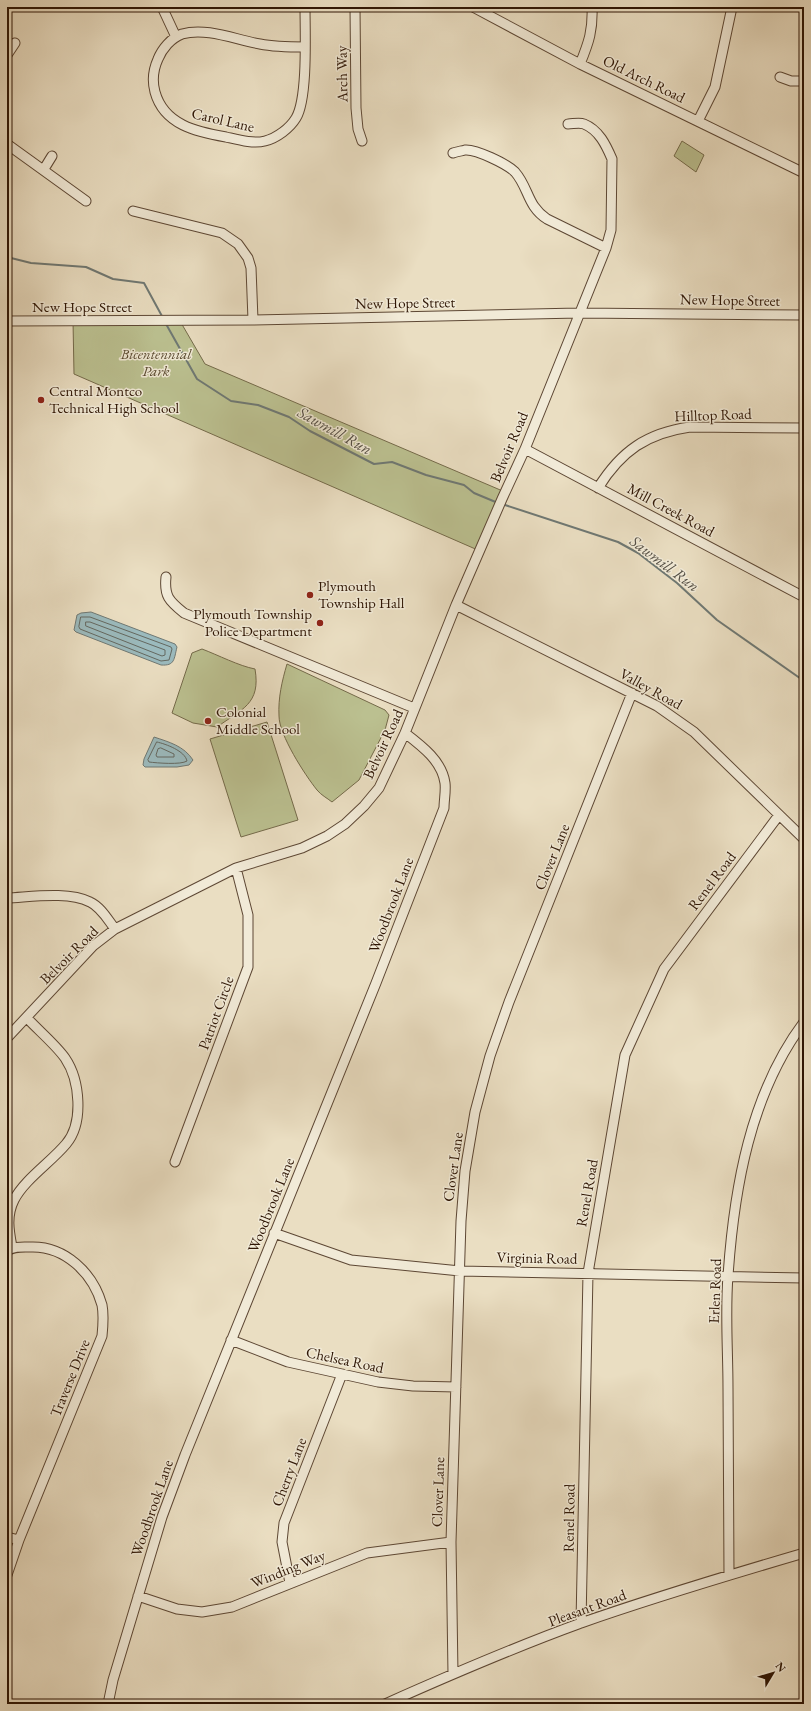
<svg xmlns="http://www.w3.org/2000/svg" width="811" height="1711" viewBox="0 0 811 1711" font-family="'EB Garamond',serif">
	<rect width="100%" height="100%" fill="#eadec2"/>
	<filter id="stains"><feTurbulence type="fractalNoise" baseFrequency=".005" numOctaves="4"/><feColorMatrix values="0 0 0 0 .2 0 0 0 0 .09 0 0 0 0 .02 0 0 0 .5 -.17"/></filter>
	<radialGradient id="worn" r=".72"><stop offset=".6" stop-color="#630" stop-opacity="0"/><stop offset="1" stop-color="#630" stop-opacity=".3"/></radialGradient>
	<!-- green -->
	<path fill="#bbc090" stroke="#746a4a" d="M682,141L704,155L696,172L674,156Z
		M73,321H180L205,364L505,492L480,551L74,374Z
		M202,649C218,655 239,666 255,669C261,704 242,709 217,727L193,723L172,713L192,653Z
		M287,664L385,710L389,715L385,730L359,780L332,802C327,798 321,795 317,790C305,775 279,735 279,716C278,698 282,681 287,664Z
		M267,722L298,820L241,837L210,739Z"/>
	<!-- water -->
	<path fill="#9bbabd" stroke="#6f7873" d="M91,612L175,644L177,647C174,659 175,666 161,665L76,632L74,630L77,615L81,613Z
		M154,737C169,742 184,746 193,760L189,765L177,767H145L143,765L144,759Z"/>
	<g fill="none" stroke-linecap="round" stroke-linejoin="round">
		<!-- shore -->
		<path stroke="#646860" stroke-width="1" d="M81,617H90L171,647L172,649L169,660L161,661L80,629L79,627Z
			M86,622H90L165,650V655L162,656L86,626Z
			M157,742C166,744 185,751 187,761C181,765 157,763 149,762L148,760Z
			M161,748L174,754V757H157L156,755L158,749Z"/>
		<!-- stream -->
		<path stroke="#6f7873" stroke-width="2" d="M7,257L31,263L86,267L113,279L144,283L163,318
			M166,324L197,379L231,401L258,405L289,417L310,431L374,464L392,462L426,475L464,485L474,493L498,503
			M502,504L618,542L638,553L677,583L717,620L804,681"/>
		<!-- minor casing -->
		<g stroke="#5d4734" stroke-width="11">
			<path id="minor" d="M162,7L176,37
				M355,7L356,108L358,129L362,141
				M473,7L580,64L804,173
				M305,47C290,47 275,47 260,44C236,40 207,27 182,34C171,38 162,49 158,59C153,70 152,81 155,92C164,125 197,132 226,137C239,140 253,144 265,141C277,138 290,128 296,118C308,98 305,32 305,7
				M7,55L15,43
				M580,64C589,42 593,30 592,7
				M780,77L791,81H804
				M698,121L715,87L732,7
				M7,144L86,201
				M453,153C456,152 461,151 465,150C476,149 507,164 515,172C529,188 527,206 547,219L606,248
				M44,169L52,156
				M133,211L222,233L238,244L248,258L251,268L253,320
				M7,321L253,320L579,313L804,315
				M525,449L804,597
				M598,488C621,451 647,433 690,427L804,428
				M166,577C164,596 169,601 184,613L414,708
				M456,605L657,706L694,732L804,839
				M7,898C31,897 68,891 90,902C101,907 108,920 115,929
				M7,1038L93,946L115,929L236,868L302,848L327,836L345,824L364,806L379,788L405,733L456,605L502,499L525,449L606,248L611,230L612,159C606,145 599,130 584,124C579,122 573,124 568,124
				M175,1162L248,967V915L236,868
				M274,1233L351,1260L460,1271L804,1278
				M12,1247C9,1231 6,1216 14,1200C24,1180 51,1162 66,1144C84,1123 80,1080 65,1058C56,1045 38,1030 27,1018
				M7,1251C14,1246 22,1247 31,1247C65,1246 93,1273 102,1305C104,1315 103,1326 102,1336L19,1540L7,1575
				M231,1340L288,1362L378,1382L413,1386L456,1387
				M7,1537L19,1540
				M729,1575C729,1512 728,1450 728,1388C728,1351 725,1313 728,1276C734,1189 750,1094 804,1022
				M290,1583L282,1542L284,1523L342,1374
				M138,1596L177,1609L202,1612L232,1607L367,1553L451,1542
				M581,1623L588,1273L625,1055L664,969L779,815
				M453,1674L451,1542L461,1221L465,1171L475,1112L490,1056L509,1002L632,693
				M108,1704L113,1680L162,1517L185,1455L376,983L444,808C444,800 446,791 445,783C442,761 422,746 405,733
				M385,1704C450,1675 515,1647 581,1623C655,1597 729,1575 804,1553"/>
		</g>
		<!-- minor -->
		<use href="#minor" stroke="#f1ead7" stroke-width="9"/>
	</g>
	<!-- markers -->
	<g fill="#8f2418" stroke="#f1ead7" stroke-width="1.5">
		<circle cx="41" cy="400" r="4"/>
		<circle cx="310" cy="595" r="4"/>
		<circle cx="320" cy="623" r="4"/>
		<circle cx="208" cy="721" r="4"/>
	</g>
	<g text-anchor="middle" stroke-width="3" stroke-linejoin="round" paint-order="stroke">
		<!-- street labels -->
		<g font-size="15" fill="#2e1504" stroke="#f1ead7">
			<text transform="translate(342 74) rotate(-91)" y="5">Arch Way</text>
			<text transform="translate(644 79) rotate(26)" y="5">Old Arch Road</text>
			<text transform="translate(223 120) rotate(13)" y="5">Carol Lane</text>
			<text transform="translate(730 300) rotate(1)" y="5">New Hope Street</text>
			<text transform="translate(405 303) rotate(-1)" y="5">New Hope Street</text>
			<text x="82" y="312">New Hope Street</text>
			<text transform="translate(713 415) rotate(-2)" y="5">Hilltop Road</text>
			<text transform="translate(509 447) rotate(-67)" y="5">Belvoir Road</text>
			<text transform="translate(671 510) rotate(28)" y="5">Mill Creek Road</text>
			<text transform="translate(651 689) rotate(29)" y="5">Valley Road</text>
			<text transform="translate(383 744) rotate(-65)" y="5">Belvoir Road</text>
			<text transform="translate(552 857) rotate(-68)" y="5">Clover Lane</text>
			<text transform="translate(712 881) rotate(-53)" y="5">Renel Road</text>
			<text transform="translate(391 905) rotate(-69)" y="5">Woodbrook Lane</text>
			<text transform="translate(69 955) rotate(-45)" y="5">Belvoir Road</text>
			<text transform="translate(216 1013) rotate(-70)" y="5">Patriot Circle</text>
			<text transform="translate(453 1167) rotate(-82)" y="5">Clover Lane</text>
			<text transform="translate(587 1193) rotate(-80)" y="5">Renel Road</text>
			<text transform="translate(271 1205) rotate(-68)" y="5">Woodbrook Lane</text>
			<text transform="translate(537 1258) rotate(1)" y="5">Virginia Road</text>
			<text transform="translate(715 1291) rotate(-88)" y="5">Erlen Road</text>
			<text transform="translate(345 1360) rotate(12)" y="5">Chelsea Road</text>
			<text transform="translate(70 1378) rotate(-68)" y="5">Traverse Drive</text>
			<text transform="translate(289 1472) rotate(-69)" y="5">Cherry Lane</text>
			<text transform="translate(438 1492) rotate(-88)" y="5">Clover Lane</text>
			<text transform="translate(152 1508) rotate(-71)" y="5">Woodbrook Lane</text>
			<text transform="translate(569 1518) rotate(-89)" y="5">Renel Road</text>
			<text transform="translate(288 1569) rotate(-22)" y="5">Winding Way</text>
			<text transform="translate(587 1608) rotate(-20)" y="5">Pleasant Road</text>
		</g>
		<!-- park labels -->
		<g font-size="15" font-style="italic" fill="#58482e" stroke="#f1ead7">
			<text x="156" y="359">Bicentennial<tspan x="156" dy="17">Park</tspan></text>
		</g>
		<!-- poi labels -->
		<g font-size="15" fill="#2e1504" stroke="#f1ead7" text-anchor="start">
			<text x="49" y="396">Central Montco<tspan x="49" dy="17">Technical High School</tspan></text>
			<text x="318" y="591">Plymouth<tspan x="318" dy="17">Township Hall</tspan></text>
			<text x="312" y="619" text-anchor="end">Plymouth Township<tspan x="312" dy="17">Police Department</tspan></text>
			<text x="216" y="717">Colonial<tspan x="216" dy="17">Middle School</tspan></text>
		</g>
		<!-- water labels -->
		<g font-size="16" font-style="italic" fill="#544f45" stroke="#f1ead7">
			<text transform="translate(335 430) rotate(29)" y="6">Sawmill Run</text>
			<text transform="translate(665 563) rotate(37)" y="6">Sawmill Run</text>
		</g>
	</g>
	<!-- margin -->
	<rect width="811" height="1711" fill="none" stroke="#eadec2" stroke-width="24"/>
	<rect x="8" y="8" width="795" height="1695" fill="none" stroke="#2e1504" stroke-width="2"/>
	<rect x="12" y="12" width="787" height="1687" fill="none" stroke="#2e1504"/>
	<!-- north arrow -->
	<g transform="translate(773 1673) rotate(52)" stroke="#f1ead7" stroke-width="3" paint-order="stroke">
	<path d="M0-3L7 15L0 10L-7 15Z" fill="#2e1504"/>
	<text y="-6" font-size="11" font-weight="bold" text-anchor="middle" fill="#2e1504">N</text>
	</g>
	<rect width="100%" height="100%" filter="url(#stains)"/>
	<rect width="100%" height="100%" fill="url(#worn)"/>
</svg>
